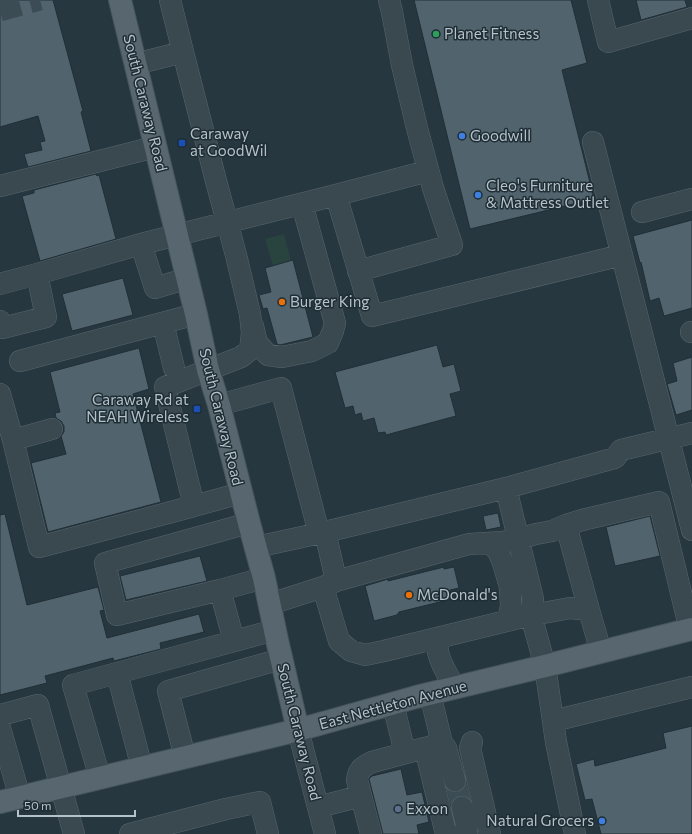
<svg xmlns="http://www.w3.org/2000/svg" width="692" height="834" viewBox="0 0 692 834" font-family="Commissioner,sans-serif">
	<rect width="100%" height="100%" fill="#263740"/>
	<!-- green -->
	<path fill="#29433f" d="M284,234L291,261L273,266L265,239Z"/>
	<!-- building -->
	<path fill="#51646d" stroke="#212f37" d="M0,0H53L83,111L81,112L91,151L28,167L24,154L42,150L40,142L45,141L38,116L0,127Z
		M414,0H571L587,63L562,70L594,199L470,229Z
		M636,0H685L687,7L641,20Z
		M96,174L97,176L99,175L116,239L40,261L22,196L34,193V190Z
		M692,220V308L664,316L659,298L650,301L641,262L640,263L633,236Z
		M293,260L313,337L280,345L277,344L267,308L263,309L259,295L271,292L265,268Z
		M123,278L133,315L72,331L62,294Z
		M437,345L443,367L454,364L461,391L450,394L456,416L386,435L385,432L378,433L374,418L363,421L361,413L355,415L353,406L345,408L335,372Z
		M139,348L149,389L133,394L161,502L48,532L31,463L66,454L61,436L64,432V426L61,421L56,418L55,413L60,412L50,372Z
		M692,357V410L676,415L667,384L677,381L673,363Z
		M498,513L501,527L486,530L483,516Z
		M5,514L27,605L98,587L104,610L100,611L107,638L199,614L204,632L160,643L161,649L114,661L113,658L45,676L47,683L0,695V515Z
		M650,516L660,556L615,566L606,527Z
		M200,556L207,581L126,600L120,576Z
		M444,567V569L454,567L459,588L450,590L452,599L399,612L397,615L374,621L365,586L388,579V581Z
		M692,726V834H601L592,799L585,800L576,764L594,759L595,766L666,748L663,733Z
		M401,769L407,795L422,792L429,822L417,825L419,834H383L369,779L372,776Z
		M466,785L469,798L465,795H459L454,798L452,793L459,792L463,790Z"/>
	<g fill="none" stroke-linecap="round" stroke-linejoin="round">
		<!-- minor-tunnel -->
		<path stroke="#3c4c55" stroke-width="21" stroke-dasharray="21 10" stroke-linecap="butt" d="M0,11L40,0
			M455,781L462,807"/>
		<!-- minor casing -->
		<g stroke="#58656d" stroke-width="22">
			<path id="minor" d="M170,0L183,52
				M598,0L608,42L692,18
				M135,64L183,52L216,181L236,255L250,314L252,333L250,350L241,357L165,387L194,506L241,493
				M593,142L692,530
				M0,186L155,147
				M336,195L428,171
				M642,212L692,199
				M358,271L452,245L433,188L417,128L402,65L392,12L389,0
				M188,278L155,288L141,244L336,195L372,316L622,255
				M0,284L37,274L141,244
				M0,321L2,328L46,317L37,274
				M163,323L174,368
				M253,326L257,343L268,355L282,357L312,351L328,343L333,331L335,323L302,204
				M691,332H692
				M20,361L196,314
				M0,394L13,440
				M219,405L281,388L319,533
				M52,429L13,440L39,547L194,506
				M506,488L533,599L531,615L545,666L553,721L692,687
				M566,525L589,610
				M325,532L334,571L336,581
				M490,543L498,551L503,563L510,587L511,606L508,620
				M256,547L325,532L506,488L615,458L621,450L692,433
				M323,587L339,641L351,651L365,655L384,651L527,616L570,608L589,610L601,652
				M220,590L117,615L105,563L249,523
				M270,604L323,587L336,581L469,544L502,542L518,539L536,534L552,531L566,525L582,520L659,502L690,630
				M438,638C434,655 447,673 455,688
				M234,641L220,590L264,578
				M117,673L275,630
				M430,694L442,743L425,748L446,834
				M393,704L405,753
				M0,715L38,705L74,834
				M553,721L556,742L575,834
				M0,728L20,798
				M298,730L325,834
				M472,742L470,748L490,834
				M442,743L446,748L455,781
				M185,757L168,691L281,659
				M100,778L73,685L117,673L142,768
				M318,807L361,796
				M130,834L226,809L260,802L268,834
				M371,834L357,780C358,770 363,766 372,762L425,748
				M462,834L467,831V827L462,807"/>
		</g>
		<!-- major casing -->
		<g stroke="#46545c" stroke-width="24">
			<path id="major" d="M120,0L196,314L208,370L219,405L249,523L264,578L277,640L298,730
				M0,802L298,730L416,697L545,666L692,629"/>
		</g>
		<!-- minor -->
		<use href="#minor" stroke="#3a4850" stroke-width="21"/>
		<!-- major -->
		<use href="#major" stroke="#58676f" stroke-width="22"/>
	</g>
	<!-- markers -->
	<circle fill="#2e9e5b" stroke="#1f2d35" stroke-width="1.5" cx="436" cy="34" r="4"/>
	<g fill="#3f7fe0" stroke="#1f2d35" stroke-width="1.5">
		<circle cx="462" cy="136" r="4"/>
		<circle cx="478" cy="195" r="4"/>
		<circle cx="602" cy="821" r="4"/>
	</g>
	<g fill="#1a4fb4" stroke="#1f2d35" stroke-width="1.5">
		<rect x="178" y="139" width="8" height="8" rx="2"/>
		<rect x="193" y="405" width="8" height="8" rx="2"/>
	</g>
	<g fill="#e8710a" stroke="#1f2d35" stroke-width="1.5">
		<circle cx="282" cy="302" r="4"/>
		<circle cx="409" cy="595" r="4"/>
	</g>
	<circle fill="#5c6f8a" stroke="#1f2d35" stroke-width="1.5" cx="398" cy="809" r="4"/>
	<g text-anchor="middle" stroke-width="3" stroke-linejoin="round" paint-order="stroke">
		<!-- poi labels -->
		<g font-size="15" fill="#b6c2ca" stroke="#1f2d35" text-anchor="start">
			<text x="444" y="39">Planet Fitness</text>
			<text x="190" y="139">Caraway<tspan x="190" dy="17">at GoodWil</tspan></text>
			<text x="470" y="141">Goodwill</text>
			<text x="486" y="191">Cleo's Furniture<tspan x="486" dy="17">&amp; Mattress Outlet</tspan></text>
			<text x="290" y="307">Burger King</text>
			<text x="189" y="405" text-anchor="end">Caraway Rd at<tspan x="189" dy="17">NEAH Wireless</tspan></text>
			<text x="417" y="600">McDonald's</text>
			<text x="406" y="814">Exxon</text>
			<text x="594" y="826" text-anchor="end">Natural Grocers</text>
		</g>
		<!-- street labels -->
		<g font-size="15" fill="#b6c2ca" stroke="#1f2d35">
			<text transform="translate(145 103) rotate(76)" y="5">South Caraway Road</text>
			<text transform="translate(221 417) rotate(76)" y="5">South Caraway Road</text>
			<text transform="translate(393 705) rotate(-15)" y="5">East Nettleton Avenue</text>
			<text transform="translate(299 732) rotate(76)" y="5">South Caraway Road</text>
		</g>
	</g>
	<!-- scale -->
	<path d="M18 810v6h117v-6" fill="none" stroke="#b6c2ca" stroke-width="2"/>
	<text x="24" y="810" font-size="12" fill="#b6c2ca" stroke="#1f2d35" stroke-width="3" paint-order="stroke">50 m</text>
</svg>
